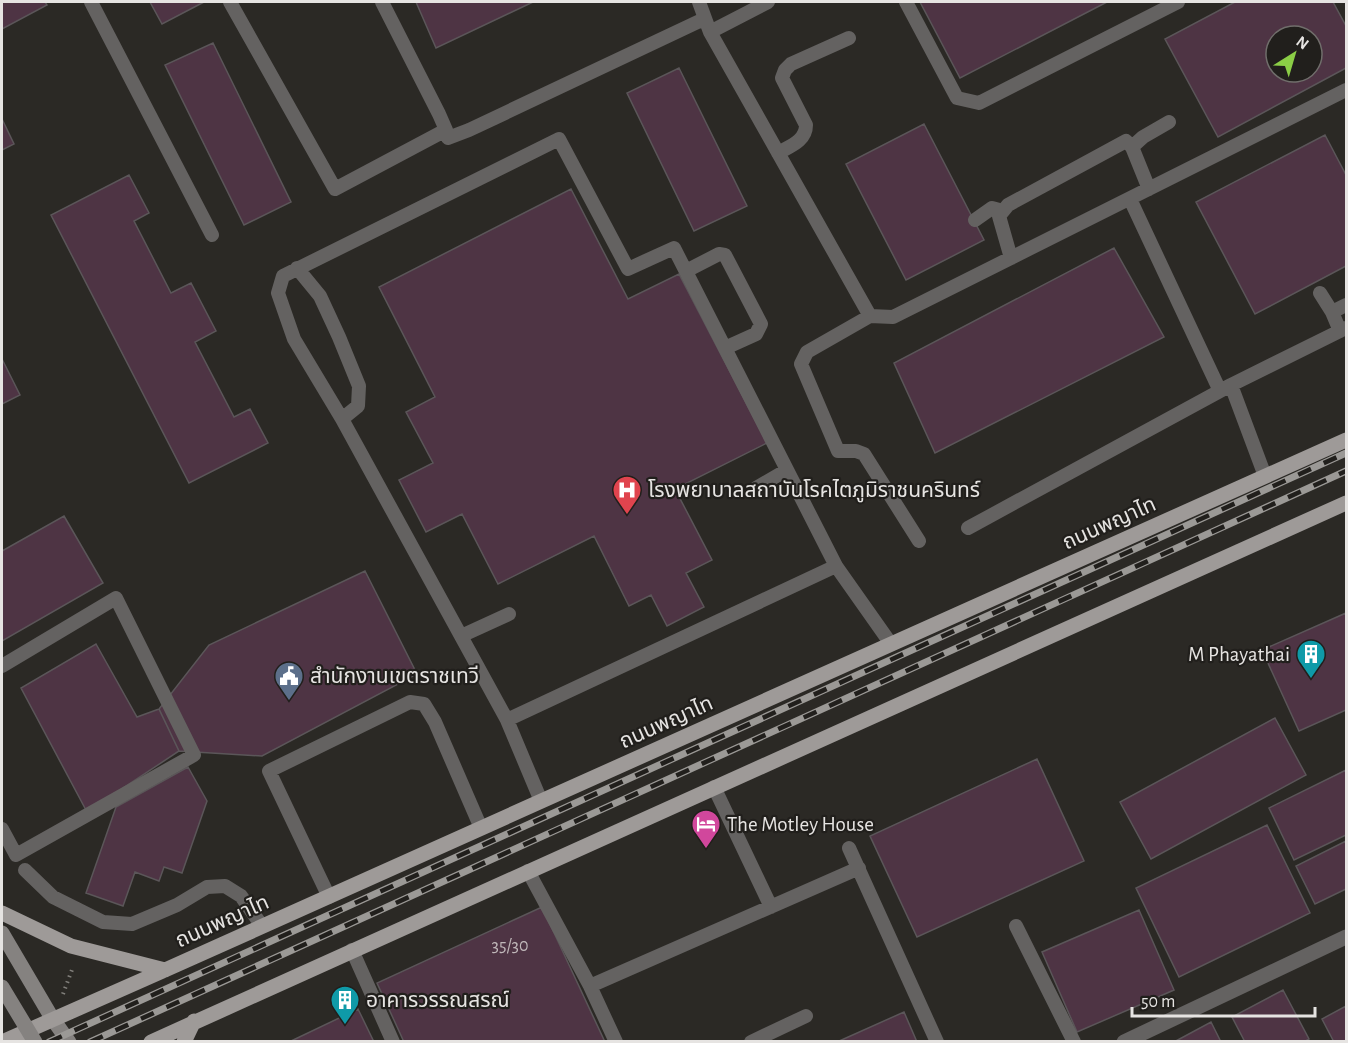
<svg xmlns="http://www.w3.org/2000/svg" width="1348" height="1043" viewBox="0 0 1348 1043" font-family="'Alegreya Sans','Noto Sans Thai',sans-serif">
	<rect width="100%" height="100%" fill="#2b2925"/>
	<!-- building -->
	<path fill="#4e3444" stroke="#5b5659" stroke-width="1.5" fill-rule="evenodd" d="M2,2H45L47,5L2,29Z
		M150,2H204L162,24Z
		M416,2H533L436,48Z
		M920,2H1107L960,78Z
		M1235,2H1333L1346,26V68L1218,137L1165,39ZM1276,36H1312V72H1276Z
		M213,43L291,202L244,225L165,65Z
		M679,68L747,206L694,231L627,93Z
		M2,119L14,144L2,150Z
		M924,124L984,240L906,280L846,164Z
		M1325,135L1346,175V266L1255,314L1196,202Z
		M129,175L149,213L134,221L171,293L191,283L216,331L195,342L234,417L250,409L268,443L189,483L51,215Z
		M571,189L628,299L679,274L767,443L675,489L712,560L686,573L704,607L667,626L651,595L629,606L594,536L498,584L462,514L426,532L399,480L433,463L406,412L435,397L379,287Z
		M1114,248L1164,337L935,453L894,363Z
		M2,359L20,395L2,404Z
		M64,516L103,583L2,641V551Z
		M365,571L417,674L262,756L179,751L159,709L209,645Z
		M1346,613V710L1299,731L1262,650Z
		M96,644L137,717L159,709L179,751L87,812L21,688Z
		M1275,718L1306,775L1151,859L1120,802Z
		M1037,759L1084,861L917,937L870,836Z
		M188,767L207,801L182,873L164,867L159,881L135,872L123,906L86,893L116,807Z
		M1346,770V835L1294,860L1269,808Z
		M1267,825L1310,913L1179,977L1136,888Z
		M1346,841V889L1315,904L1296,866Z
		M542,907L605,1042H404L377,983Z
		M1139,910L1174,990L1077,1032L1042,952Z
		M1283,990L1309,1039L1304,1042H1245L1232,1017Z
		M1346,1006V1042H1334L1322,1019Z
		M358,1009L374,1042H289Z
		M904,1012L917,1042H837Z
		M1211,1022L1221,1042H1174Z"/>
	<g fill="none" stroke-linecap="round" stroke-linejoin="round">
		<!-- path -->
		<path stroke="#817f7b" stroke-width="4" stroke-dasharray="1.5 4.5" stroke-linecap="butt" d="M63,994L73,967"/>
		<!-- lane -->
		<path stroke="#646261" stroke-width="14" d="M91,2L212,235
			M230,2L335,189L446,130L448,138L469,130L704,19
			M382,2L439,114L446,130
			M699,2L710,32L870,316
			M906,2L957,98L979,103L1178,2
			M710,32L768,2
			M1132,147L1143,137L1169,122
			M778,153C790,146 806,141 806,125L782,78L785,70L791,64L849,38
			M1130,199L1220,391
			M975,220L992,208L1003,211
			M1011,258L999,216L1008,205L1126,141L1132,147L1149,189
			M297,268L320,296L339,337L359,386L358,406L342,419
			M686,271L719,254L725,255L761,324L756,334L725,348
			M1320,293L1332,312L1340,331
			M1332,312L1346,305
			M1231,385L1265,476
			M756,488L787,470
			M968,528L1231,385L1346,328
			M919,541L864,454L856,451H838L801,364L807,352L870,316L893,317L1346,90
			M461,636L509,614
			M2,666L116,598L194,755L16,855L2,829
			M507,720L836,566
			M714,787L771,907
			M541,801L507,720L342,419L294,339L278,293L283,276L559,139L628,269L674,248L836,566L891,644
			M849,848L937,1042
			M25,870L53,897L103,922L132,924L177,905L207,887L225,886L241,896L262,926
			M528,871L590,986L616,1042
			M329,897L269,771L410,702L424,704L435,722L481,828
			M1016,926L1074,1042
			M352,950L393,1042
			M590,986L859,868
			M751,1042L806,1016"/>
		<!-- street -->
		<path stroke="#646261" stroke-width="15" d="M1124,1042L1346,937"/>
		<!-- secondary -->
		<path stroke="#858280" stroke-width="15" d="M2,933L52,1018L69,1042"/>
		<!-- primary -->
		<path stroke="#9e9a98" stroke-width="15" d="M2,913L71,946L165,970
			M2,1042L165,970L1346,440
			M151,1042L1346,503
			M184,1042L194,1021"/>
		<!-- rail casing -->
		<g stroke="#9b9996" stroke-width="7">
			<path id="rail" d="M49,1042L1346,453
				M90,1042L1346,471"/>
		</g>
		<!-- rail -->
		<use href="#rail" stroke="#211f1c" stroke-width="4.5" stroke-dasharray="14" stroke-linecap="butt"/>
		<!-- secondary-bridge -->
		<path stroke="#858280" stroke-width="15" d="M2,987L35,1042"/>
	</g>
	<!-- icons -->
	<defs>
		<g id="hospital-pin" transform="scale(1.5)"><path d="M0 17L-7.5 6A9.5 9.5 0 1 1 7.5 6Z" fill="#e0444e" stroke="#211f1c"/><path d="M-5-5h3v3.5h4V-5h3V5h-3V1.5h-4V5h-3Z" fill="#fff"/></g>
		<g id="building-pin" transform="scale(1.5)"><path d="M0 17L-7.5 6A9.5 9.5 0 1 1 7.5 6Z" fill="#0f9aa8" stroke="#211f1c"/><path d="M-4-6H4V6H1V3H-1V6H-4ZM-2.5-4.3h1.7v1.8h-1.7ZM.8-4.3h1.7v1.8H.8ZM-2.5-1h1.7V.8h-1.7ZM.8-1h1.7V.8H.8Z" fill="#fff"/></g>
		<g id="civic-pin" transform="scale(1.5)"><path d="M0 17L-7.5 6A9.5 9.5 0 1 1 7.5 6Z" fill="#5c6f8a" stroke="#211f1c"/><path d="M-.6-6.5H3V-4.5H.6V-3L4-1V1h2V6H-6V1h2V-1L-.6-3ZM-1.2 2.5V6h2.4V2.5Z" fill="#fff"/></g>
		<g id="hotel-pin" transform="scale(1.5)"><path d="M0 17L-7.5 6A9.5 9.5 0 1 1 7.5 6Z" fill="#d1479c" stroke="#211f1c"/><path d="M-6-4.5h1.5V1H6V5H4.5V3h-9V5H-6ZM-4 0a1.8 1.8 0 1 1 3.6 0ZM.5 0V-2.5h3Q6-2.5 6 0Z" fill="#fff"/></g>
	</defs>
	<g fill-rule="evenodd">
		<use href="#hospital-pin" x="627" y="490"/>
		<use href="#building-pin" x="1311" y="654"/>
		<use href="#civic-pin" x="289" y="676"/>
		<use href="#hotel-pin" x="706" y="824"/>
		<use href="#building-pin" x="345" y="1000"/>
	</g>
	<g text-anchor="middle" stroke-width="4.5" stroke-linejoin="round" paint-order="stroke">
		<!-- number labels -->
		<g font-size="18" fill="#c0b8ba">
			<text x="510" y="951">35/30</text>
		</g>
		<!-- poi labels -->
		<g font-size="21" fill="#e6e4e2" stroke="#211f1c" text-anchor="start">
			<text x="648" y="497">โรงพยาบาลสถาบันโรคไตภูมิราชนครินทร์</text>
			<text x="1290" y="661" text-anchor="end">M Phayathai</text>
			<text x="310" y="683">สำนักงานเขตราชเทวี</text>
			<text x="727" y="831">The Motley House</text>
			<text x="366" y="1007">อาคารวรรณสรณ์</text>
		</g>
		<!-- street labels -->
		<g font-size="21" fill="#e6e4e2" stroke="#211f1c">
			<text transform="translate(1109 523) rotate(-24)" y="7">ถนนพญาไท</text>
			<text transform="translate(666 722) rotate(-24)" y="7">ถนนพญาไท</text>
			<text transform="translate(222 921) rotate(-24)" y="7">ถนนพญาไท</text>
		</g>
	</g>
	<!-- border -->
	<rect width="1348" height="1043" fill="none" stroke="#e6e4e2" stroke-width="6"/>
	<!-- north arrow -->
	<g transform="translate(1294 54) rotate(37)"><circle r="28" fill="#211f1c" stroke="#706e6b" stroke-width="1.5"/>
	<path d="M0-4.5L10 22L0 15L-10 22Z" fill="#8bce46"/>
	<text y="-9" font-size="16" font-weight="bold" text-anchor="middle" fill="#e6e4e2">N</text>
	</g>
	<!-- scale -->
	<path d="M1132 1007v9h183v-9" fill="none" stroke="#e6e4e2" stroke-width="3"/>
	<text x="1141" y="1007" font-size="18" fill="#e6e4e2" stroke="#211f1c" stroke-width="4.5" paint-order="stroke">50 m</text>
</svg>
